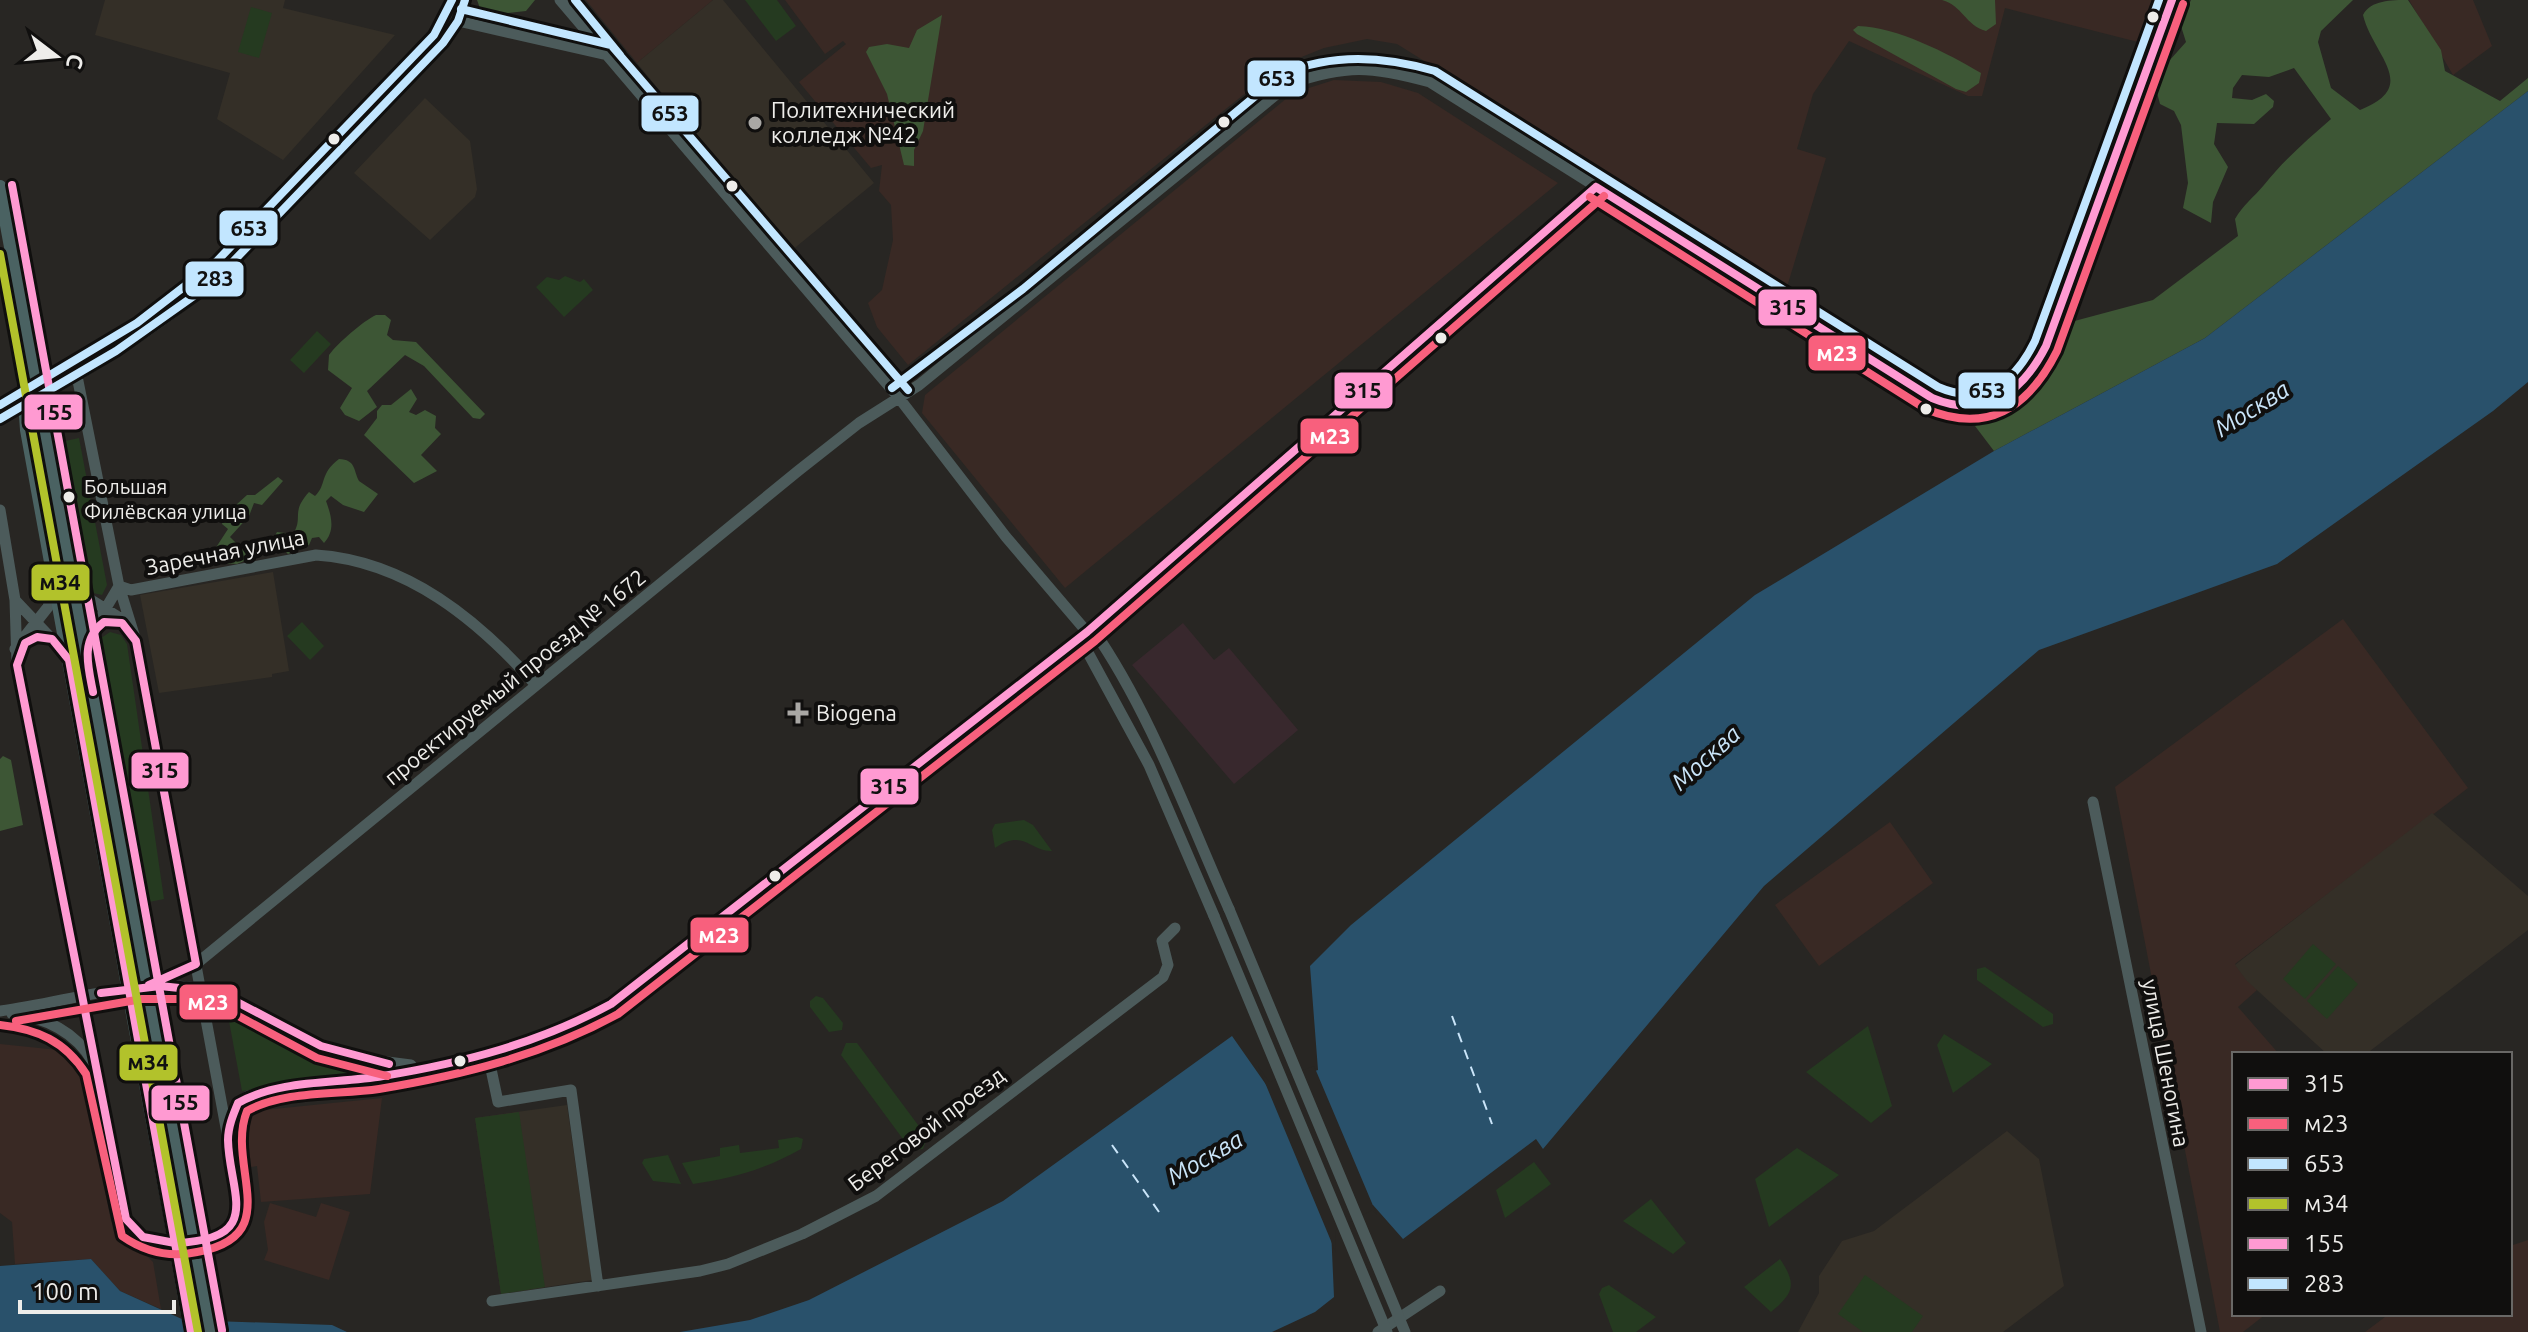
<svg xmlns="http://www.w3.org/2000/svg" width="2528" height="1332" viewBox="0 0 2528 1332" font-family="Ubuntu,sans-serif">
	<rect width="100%" height="100%" fill="#282623"/>
	<!-- commercial -->
	<path fill="#38282d" d="M1183,623L1214,660L1229,648L1298,730L1234,784L1132,665Z"/>
	<!-- industrial -->
	<path fill="#392924" d="M586,0H713L637,63Z
		M785,0H2152L2138,42L2005,8L1982,96H1968L1849,41L1813,94L1797,149L1826,158L1787,287L1397,44L1367,39L1324,48L1279,66L908,365L877,327L868,303L882,290L893,240L891,205L879,191L882,165L871,168L799,82L846,44L843,41L825,54Z
		M2409,0H2473L2492,46L2453,75Z
		M1334,80L1381,82L1418,93L1558,183L1065,588L922,413L925,395L1293,93Z
		M2343,619L2468,788L2235,964L2257,990L2238,1007L2279,1054H2234V1314H2266L2243,1332H2220L2115,787Z
		M1890,822L1933,883L1819,966L1775,905Z
		M0,1044L78,1052L111,1221L153,1262L161,1309L120,1291L91,1259L15,1264L12,1222L0,1213Z
		M382,1098L370,1194L261,1202L257,1166L251,1167L245,1112Z
		M270,1203L316,1217L321,1203L350,1212L329,1280L264,1260L268,1250L264,1222Z
		M2528,1240V1332H2365L2389,1314H2510V1246Z"/>
	<!-- built -->
	<path fill="#342f27" d="M105,0H285L283,8L395,35L283,160L217,119L230,73L95,35Z
		M713,0H723L874,183L791,251L637,63Z
		M425,98L470,141L477,189L475,197L430,240L354,173Z
		M273,572L289,671L272,674V677L159,693L140,595Z
		M2432,813L2528,896V930L2366,1054H2327L2247,981L2235,965Z
		M567,1105L592,1280L501,1294L475,1118Z
		M2007,1131L2039,1159L2064,1286L2003,1332H1798L1819,1293V1276L1842,1241L1874,1231Z"/>
	<!-- green -->
	<path fill="#253a20" d="M745,0H777L796,26L776,41Z
		M251,7L272,13L259,58L238,52Z
		M565,276L580,282L584,279L593,290L564,317L536,287L547,277L559,280Z
		M317,331L331,344L304,373L290,360Z
		M79,438L107,585L102,595L93,593L91,587L65,441Z
		M302,622L324,646L310,660L287,636Z
		M110,632L121,635L127,644L164,899L144,903L98,649L101,638Z
		M1024,820L1033,825L1052,851C1030,852 1024,828 995,848L992,830L995,824Z
		M2313,944L2336,964L2305,999L2283,979Z
		M2338,966L2358,984L2327,1019L2307,1001Z
		M1985,967L2053,1014V1024L2043,1027L1977,980V969Z
		M816,996L823,998L843,1023L842,1030L829,1032L810,1007V1001Z
		M226,1005C273,1033 319,1060 373,1071L242,1091Z
		M1868,1026L1892,1106L1871,1123L1806,1072Z
		M1944,1034L1992,1064L1953,1093L1937,1045Z
		M846,1043H857L927,1137L923,1149L911,1150L841,1055Z
		M519,1112L545,1287L501,1294L475,1118Z
		M797,1137L803,1139L801,1149C766,1169 731,1179 693,1184L682,1163L720,1156V1148L739,1145L740,1153L779,1148L778,1140Z
		M1797,1148L1839,1175L1769,1227L1755,1179Z
		M668,1155L681,1184L653,1181L642,1163L644,1159Z
		M1534,1162L1551,1184L1505,1218L1496,1190Z
		M1651,1199L1686,1243L1673,1254L1623,1221Z
		M1780,1259C1797,1284 1794,1293 1771,1312L1744,1287Z
		M1865,1275L1923,1316L1912,1332H1863L1838,1314Z
		M1609,1285L1610,1286L1656,1317L1636,1332H1613L1599,1294L1602,1288Z"/>
	<!-- forest -->
	<path fill="#3d5635" d="M477,0H535L526,11L500,14L481,11Z
		M1942,0H1995L1996,24L1986,31C1965,25 1963,6 1942,0Z
		M2191,0H2353L2321,31L2318,42L2331,88L2360,110C2421,86 2373,56 2363,15C2371,0 2391,0 2408,0L2441,50L2445,71L2500,101L2528,78V91L2205,338L1994,451L1975,426L2023,405L2052,366L2067,323L2153,300L2238,236L2235,219C2243,205 2254,197 2264,185C2284,160 2307,140 2331,119L2294,68L2269,77L2242,75L2233,88L2232,98L2252,100L2266,94L2274,101L2273,107L2254,124L2217,123L2214,144L2228,167L2213,202L2211,223L2183,208L2188,183L2181,125L2174,111L2160,104L2156,89L2169,61L2186,42L2180,23Z
		M942,15L923,131L914,150V166L904,165L887,94L866,52L869,47L887,44L909,48L917,30Z
		M1858,26C1897,27 1947,53 1981,73L1979,83L1966,92L1956,89L1857,34L1853,30Z
		M376,315H385L391,320L387,335L393,340L416,342L485,414L480,419L473,418L424,366L405,355L367,391L377,407L359,421L345,415L340,408L352,388L328,370L329,355C338,343 363,321 376,315Z
		M411,389L417,399L409,412L416,415L425,410L436,416L435,428L441,434L421,455L437,471L414,483L364,435L377,418V411L382,405H391Z
		M339,459C356,460 353,469 359,481L378,494L364,512L343,505L331,496L326,501C331,515 336,530 324,543L319,537L312,538L309,545L288,554L273,539L277,532L293,534C304,517 290,513 309,492L315,496C327,485 319,474 339,459Z
		M278,477L283,481L262,505L254,503L249,516L230,537L246,553L244,561L237,564L222,563L215,549L228,529L222,524L224,516L247,495H255Z
		M3,756L11,760L23,825L0,831V759Z"/>
	<!-- water -->
	<path fill="#29516b" d="M2528,91V382L2493,411L2277,564L2039,650L1764,886L1543,1149L1536,1139L1403,1239L1373,1205L1331,1229L1334,1297L1315,1312L1272,1332H680L750,1320L809,1300L1003,1201L1232,1036L1267,1086L1318,1070L1310,966L1351,925L1755,595L1994,451L2205,338Z
		M91,1259L120,1291L184,1320L332,1325L347,1332H0V1266Z"/>
	<!-- pier -->
	<path fill="#282623" d="M1258,1066L1269,1082L1314,1066L1377,1215L1372,1210L1335,1231L1336,1253Z"/>
	<g fill="none" stroke-linecap="round" stroke-linejoin="round">
		<!-- ferry -->
		<path stroke="#cae5f9" stroke-width="2" stroke-dasharray="10 8" stroke-linecap="butt" d="M1452,1016L1492,1124
			M1112,1145L1159,1212"/>
		<!-- minor -->
		<path stroke="#4c5b5b" stroke-width="11" d="M560,0L899,398L1006,537L1087,632
			M458,21L603,54
			M0,419C78,376 157,331 224,271L443,43L458,21L465,0
			M0,510L15,600L17,665L126,1219C141,1248 199,1250 224,1232C234,1224 237,1210 239,1198L136,641L119,586L77,376
			M75,584L83,595L131,625
			M119,586L131,590L316,555C407,561 478,620 536,685
			M15,600L66,654
			M1092,628C1151,713 1187,815 1229,909
			M1080,638L1149,765L1214,916
			M15,649L48,607L54,587
			M87,649L90,635L119,586
			M2093,802L2201,1332
			M154,984L196,964L798,471L859,423L919,385L1289,84C1347,64 1371,66 1430,82L1932,398C1963,414 2000,410 2025,381C2048,353 2058,315 2071,282C2107,189 2139,94 2172,0
			M0,1011C72,1002 146,973 218,992L340,1056L411,1065
			M12,1014C45,1017 76,1032 93,1062
			M488,1055L498,1102L571,1090L598,1286
			M228,1139L238,1103L248,1096C281,1087 318,1087 352,1081C442,1067 531,1051 611,1004L1087,632L1596,187
			M492,1301L700,1271L728,1264L802,1234L876,1196L1163,977L1168,965L1162,941L1175,928
			M1378,1332L1440,1291"/>
		<!-- major -->
		<path stroke="#4a6262" stroke-width="14" d="M0,187L142,960
			M21,341L27,430L124,963
			M148,995L188,1211
			M130,998L170,1214"/>
		<!-- minor-bridge -->
		<path stroke="#4c5b5b" stroke-width="11" d="M1229,909L1405,1332
			M1214,916L1387,1332"/>
		<!-- major-bridge -->
		<path stroke="#4a6262" stroke-width="14" d="M142,960L148,995
			M124,963L130,998
			M188,1211L210,1332
			M170,1214L191,1332"/>
		<!-- bus-1 casing -->
		<g stroke="#100f0e" stroke-width="14">
			<path id="bus-1" d="M1596,187L1932,398C1985,420 2022,393 2046,346L2172,0
				M37,637L52,639L69,660L175,1243L143,1237L126,1219L17,665L25,643Z
				M93,692C88,666 80,640 104,622L122,623L136,641L196,964L149,985
				M101,993L160,986L218,992L321,1046L389,1064
				M175,1243C266,1240 229,1193 228,1140C228,1127 233,1115 238,1103C280,1079 336,1084 383,1076C463,1063 539,1043 611,1004L1087,632L1596,187
				M175,1243L191,1332"/>
		</g>
		<!-- bus-2 casing -->
		<g stroke="#100f0e" stroke-width="14">
			<path id="bus-2" d="M1590,197L1926,409C1988,435 2029,407 2057,351L2183,4
				M16,1021L142,999H191L214,1003L317,1058L387,1076
				M0,1025C37,1029 65,1041 86,1074L122,1236C145,1252 170,1258 197,1252C287,1236 225,1166 247,1111C284,1090 338,1095 379,1089C463,1075 543,1055 618,1014L1095,641L1604,196"/>
		</g>
		<!-- bus-3 casing -->
		<g stroke="#100f0e" stroke-width="14">
			<path id="bus-3" d="M575,0L620,55
				M461,9L611,45L908,390
				M892,388L1023,289L1282,74C1333,53 1383,56 1435,71L1938,387C1984,407 2015,382 2035,341L2159,0
				M0,405L137,323L216,262L434,35L452,0"/>
		</g>
		<!-- bus-4 casing -->
		<g stroke="#100f0e" stroke-width="14">
			<path id="bus-4" d="M0,254L198,1332"/>
		</g>
		<!-- bus-5 casing -->
		<g stroke="#100f0e" stroke-width="14">
			<path id="bus-5" d="M12,185L222,1330"/>
		</g>
		<!-- bus-6 casing -->
		<g stroke="#100f0e" stroke-width="14">
			<path id="bus-6" d="M0,419L116,351L198,293L224,271L443,43L458,21L465,0"/>
		</g>
		<!-- bus-1 -->
		<use href="#bus-1" stroke="#ff9ad2" stroke-width="8"/>
		<!-- bus-2 -->
		<use href="#bus-2" stroke="#f8607d" stroke-width="8"/>
		<!-- bus-3 -->
		<use href="#bus-3" stroke="#c2e6ff" stroke-width="8"/>
		<!-- bus-4 -->
		<use href="#bus-4" stroke="#b2c22b" stroke-width="8"/>
		<!-- bus-5 -->
		<use href="#bus-5" stroke="#ff9ad2" stroke-width="8"/>
		<!-- bus-6 -->
		<use href="#bus-6" stroke="#c2e6ff" stroke-width="8"/>
	</g>
	<!-- markers -->
	<g fill="#eeedea" stroke="#100f0e" stroke-width="3">
		<circle cx="2153" cy="17" r="7"/>
		<circle cx="1224" cy="122" r="7"/>
		<circle cx="334" cy="139" r="7"/>
		<circle cx="732" cy="186" r="7"/>
		<circle cx="1441" cy="338" r="7"/>
		<circle cx="1926" cy="409" r="7"/>
		<circle cx="69" cy="497" r="7"/>
		<circle cx="775" cy="876" r="7"/>
		<circle cx="460" cy="1061" r="7"/>
	</g>
	<g fill="#a9a7a4" stroke="#100f0e" stroke-width="3">
		<circle cx="755" cy="123" r="8"/>
		<path d="M794 701h8v8h8v8h-8v8h-8v-8h-8v-8h8z"/>
	</g>
	<g text-anchor="middle" stroke-width="8" stroke-linejoin="round" paint-order="stroke">
		<!-- bus labels -->
		<g font-size="20" fill="#eeedea" stroke="#100f0e" text-anchor="start">
			<text x="84" y="494">Большая<tspan x="84" dy="25">Филёвская улица</tspan></text>
		</g>
		<!-- poi labels -->
		<g font-size="22" fill="#eeedea" stroke="#100f0e" text-anchor="start">
			<text x="771" y="118">Политехнический<tspan x="771" dy="25">колледж №42</tspan></text>
			<text x="816" y="721">Biogena</text>
		</g>
		<!-- street labels -->
		<g font-size="22" fill="#eeedea" stroke="#100f0e">
			<text transform="translate(225 552) rotate(-11)" y="8">Заречная улица</text>
			<text transform="translate(515 677) rotate(-39)" y="8">проектируемый проезд № 1672</text>
			<text transform="translate(2166 1063) rotate(79)" y="8">улица Шеногина</text>
			<text transform="translate(926 1129) rotate(-37)" y="8">Береговой проезд</text>
		</g>
		<!-- water labels -->
		<g font-size="24" font-style="italic" fill="#cae5f9" stroke="#100f0e">
			<text transform="translate(2252 409) rotate(-32)" y="8">Москва</text>
			<text transform="translate(1706 758) rotate(-42)" y="8">Москва</text>
			<text transform="translate(1205 1158) rotate(-30)" y="8">Москва</text>
		</g>
	</g>
	<g stroke="#100f0e" stroke-width="3">
		<rect x="1246" y="59" width="61" height="39" rx="8" fill="#c2e6ff"/>
		<rect x="640" y="94" width="60" height="39" rx="8" fill="#c2e6ff"/>
		<rect x="218" y="209" width="61" height="38" rx="8" fill="#c2e6ff"/>
		<rect x="184" y="260" width="61" height="38" rx="8" fill="#c2e6ff"/>
		<rect x="1757" y="288" width="61" height="39" rx="8" fill="#ff9ad2"/>
		<rect x="1807" y="334" width="60" height="38" rx="8" fill="#f8607d"/>
		<rect x="1333" y="371" width="61" height="39" rx="8" fill="#ff9ad2"/>
		<rect x="1957" y="371" width="60" height="39" rx="8" fill="#c2e6ff"/>
		<rect x="23" y="393" width="61" height="38" rx="8" fill="#ff9ad2"/>
		<rect x="1299" y="417" width="61" height="38" rx="8" fill="#f8607d"/>
		<rect x="30" y="563" width="61" height="39" rx="8" fill="#b2c22b"/>
		<rect x="130" y="751" width="60" height="39" rx="8" fill="#ff9ad2"/>
		<rect x="859" y="767" width="61" height="39" rx="8" fill="#ff9ad2"/>
		<rect x="689" y="916" width="61" height="38" rx="8" fill="#f8607d"/>
		<rect x="178" y="983" width="61" height="38" rx="8" fill="#f8607d"/>
		<rect x="118" y="1043" width="61" height="39" rx="8" fill="#b2c22b"/>
		<rect x="150" y="1084" width="61" height="38" rx="8" fill="#ff9ad2"/>
	</g>
	<g font-size="22" text-anchor="middle" font-weight="bold" fill="#fff">
		<text x="1837" y="361">м23</text>
		<text x="1330" y="444">м23</text>
		<text x="719" y="943">м23</text>
		<text x="208" y="1010">м23</text>
	</g>
	<g font-size="22" text-anchor="middle" font-weight="bold" fill="#111">
		<text x="1277" y="86">653</text>
		<text x="670" y="121">653</text>
		<text x="249" y="236">653</text>
		<text x="215" y="286">283</text>
		<text x="1788" y="315">315</text>
		<text x="1363" y="398">315</text>
		<text x="1987" y="398">653</text>
		<text x="54" y="420">155</text>
		<text x="60" y="590">м34</text>
		<text x="160" y="778">315</text>
		<text x="889" y="794">315</text>
		<text x="148" y="1070">м34</text>
		<text x="180" y="1110">155</text>
	</g>
	<!-- legend -->
	<rect x="2232" y="1052" width="280" height="264" fill="#100f0e" stroke="#696866" stroke-width="2"/>
	<rect x="2248" y="1078" width="40" height="12" fill="#ff9ad2" stroke="#696866" stroke-width="2"/>
	<text x="2304" y="1092" font-size="24" fill="#eeedea">315</text>
	<rect x="2248" y="1118" width="40" height="12" fill="#f8607d" stroke="#696866" stroke-width="2"/>
	<text x="2304" y="1132" font-size="24" fill="#eeedea">м23</text>
	<rect x="2248" y="1158" width="40" height="12" fill="#c2e6ff" stroke="#696866" stroke-width="2"/>
	<text x="2304" y="1172" font-size="24" fill="#eeedea">653</text>
	<rect x="2248" y="1198" width="40" height="12" fill="#b2c22b" stroke="#696866" stroke-width="2"/>
	<text x="2304" y="1212" font-size="24" fill="#eeedea">м34</text>
	<rect x="2248" y="1238" width="40" height="12" fill="#ff9ad2" stroke="#696866" stroke-width="2"/>
	<text x="2304" y="1252" font-size="24" fill="#eeedea">155</text>
	<rect x="2248" y="1278" width="40" height="12" fill="#c2e6ff" stroke="#696866" stroke-width="2"/>
	<text x="2304" y="1292" font-size="24" fill="#eeedea">283</text>
	<!-- north arrow -->
	<g transform="translate(56 56) rotate(106)" stroke="#100f0e" stroke-width="6" paint-order="stroke">
	<path d="M0-6L14 30L0 20L-14 30Z" fill="#eeedea"/>
	<text y="-12" font-size="22" font-weight="bold" text-anchor="middle" fill="#eeedea">С</text>
	</g>
	<!-- scale -->
	<path d="M20 1300v12h154v-12" fill="none" stroke="#eeedea" stroke-width="4"/>
	<text x="32" y="1300" font-size="24" fill="#eeedea" stroke="#100f0e" stroke-width="6" paint-order="stroke">100 m</text>
</svg>
